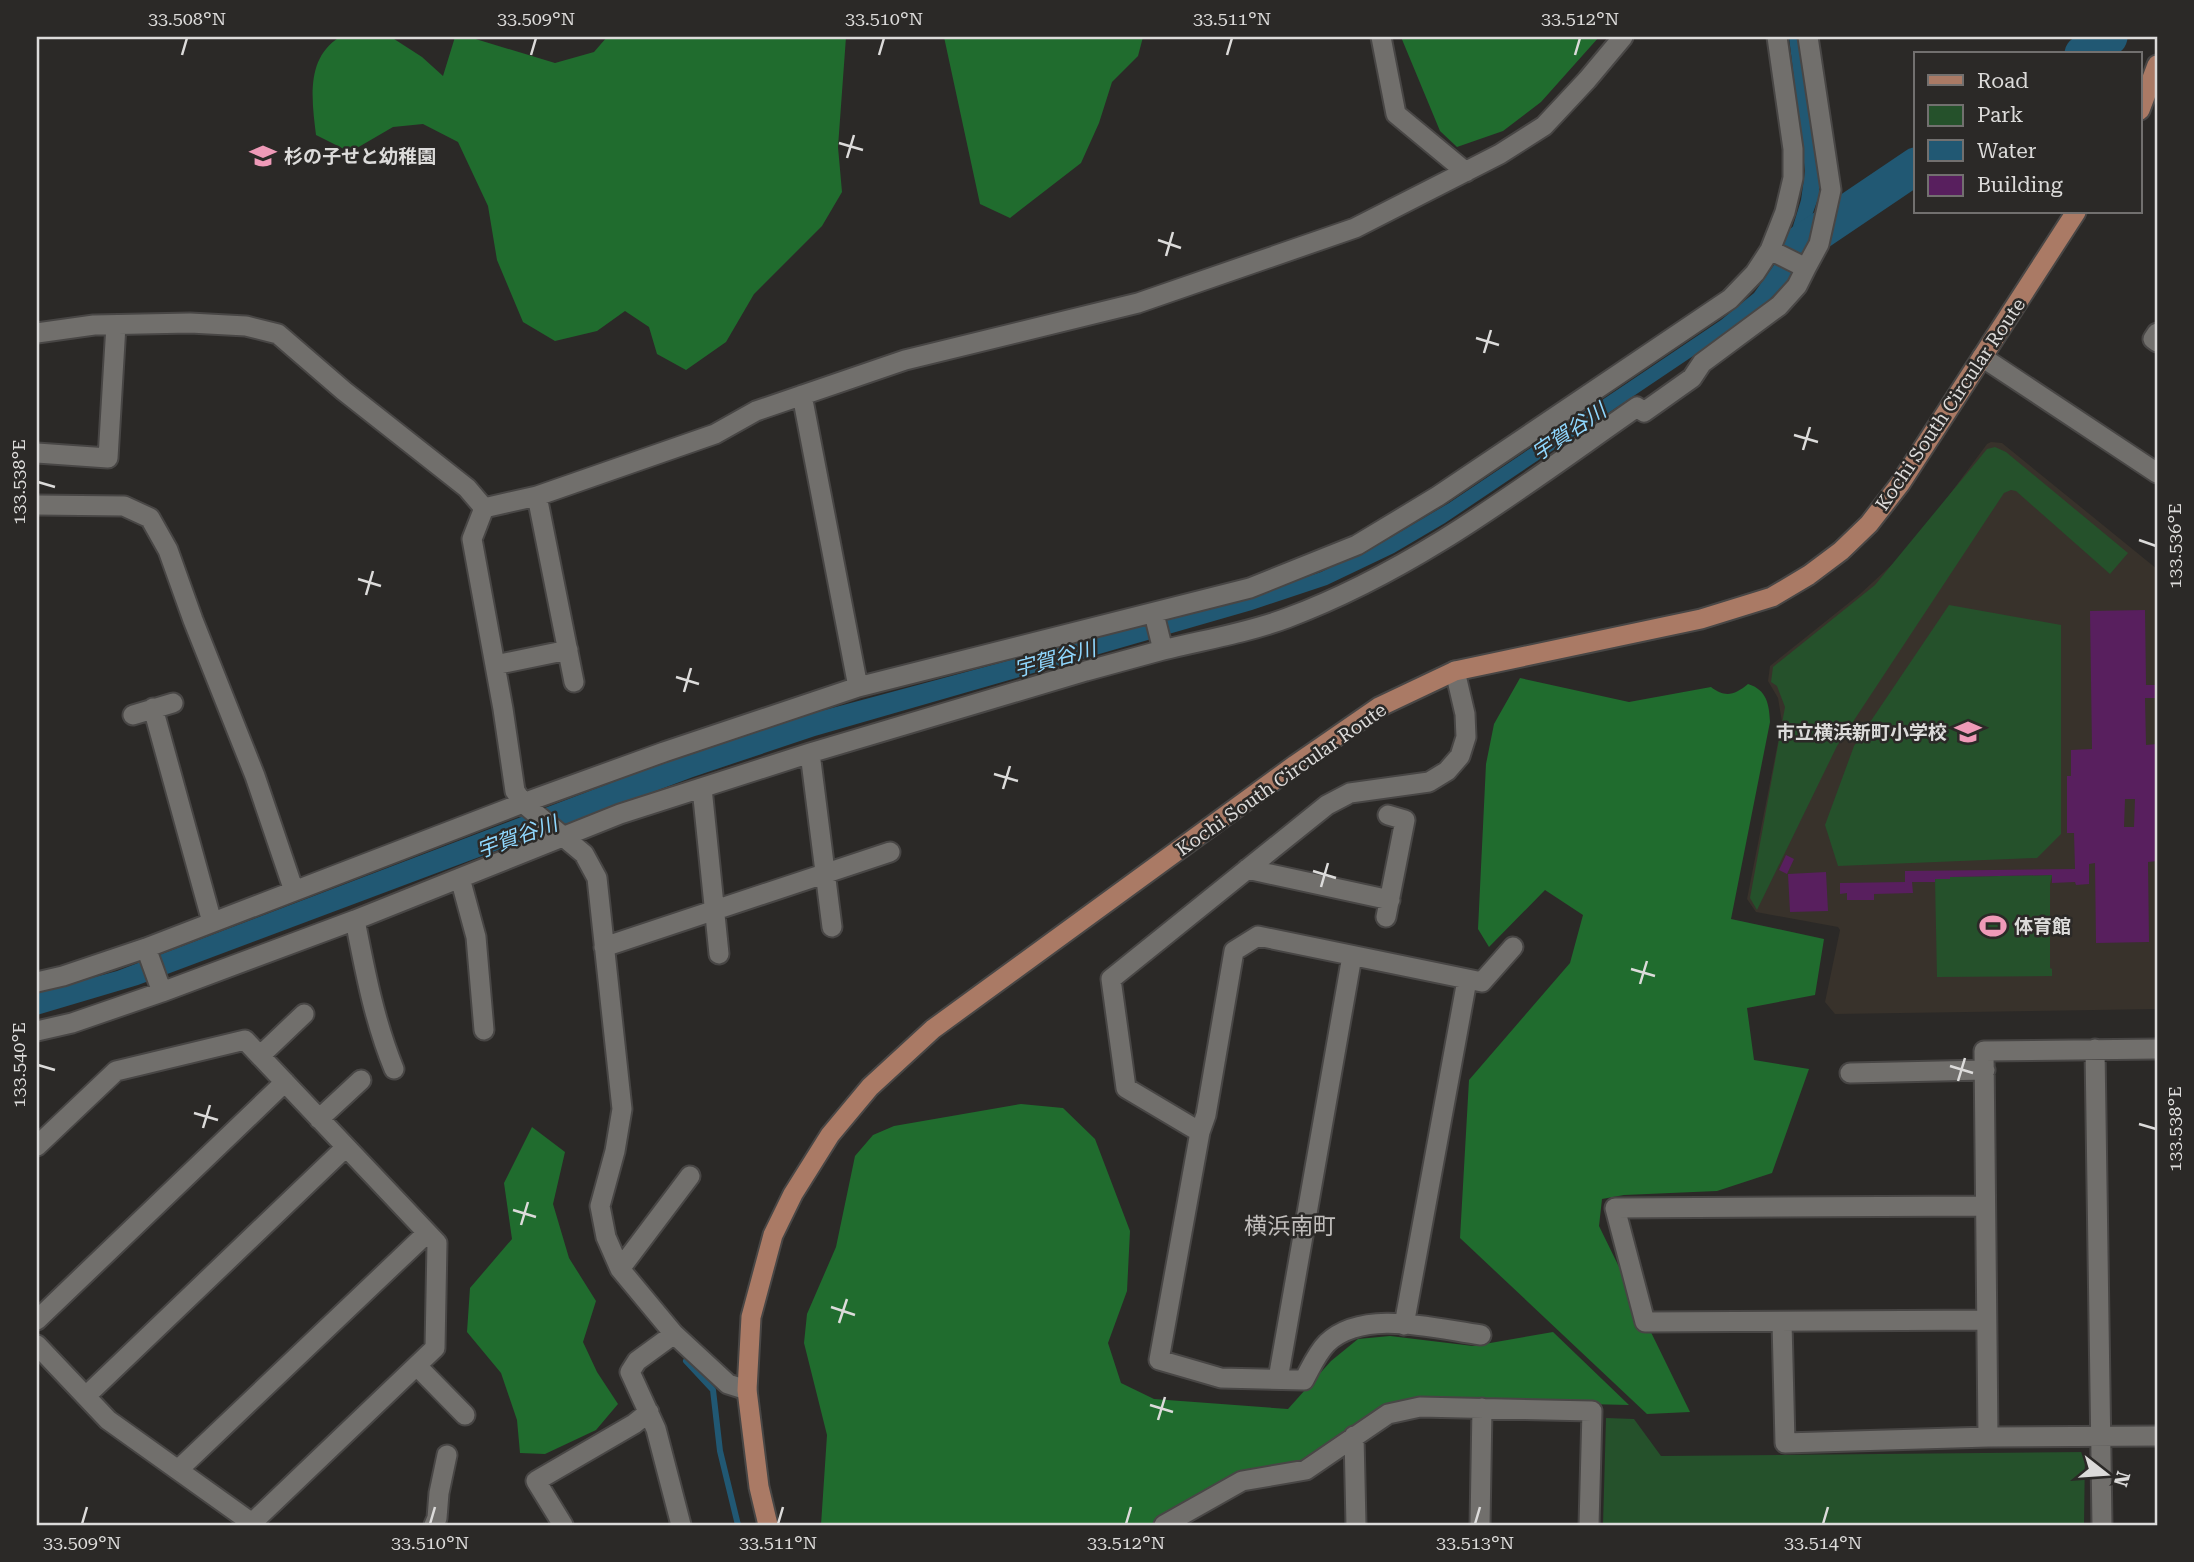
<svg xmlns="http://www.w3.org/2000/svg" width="2194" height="1562" viewBox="0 0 2194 1562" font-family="'Roboto Serif','Noto Sans JP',serif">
	<rect width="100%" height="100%" fill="#2b2927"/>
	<!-- built -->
	<path fill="#38322b" d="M1991,442L2002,443L2157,569V1009L1835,1014L1825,1002L1840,930L1838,927L1756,912L1747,899L1782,722L1778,698L1768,681L1770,666L1860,594L1898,559L1930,521L1987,444Z"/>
	<!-- green -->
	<path fill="#25512b" d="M1995,447L2006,452L2128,553L2110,574L2016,491L2011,490L2004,493L1837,746L1757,910L1750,898L1785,707L1777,686L1771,682L1773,667L1875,585L1987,449Z
		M1949,605L2061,625V834L2037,858L1838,866L1825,825L1854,746Z
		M2052,875L2050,884V968L2052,969V976L1937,977L1935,879L1950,877Z
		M1606,1418L1634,1419L1661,1456L2085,1452L2084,1525H1603Z"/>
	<!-- forest -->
	<path fill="#206c2e" d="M340,37H391L422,57L443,76L455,37H469L555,63L594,52L607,37H846L838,147L842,192L822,226L754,294L726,342L686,370L657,354L649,327L625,311L597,331L555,341L523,322L497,260L488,206L458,142L423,124L393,127L350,152L316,135C312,101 305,58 340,37Z
		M944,37H1143L1138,56L1112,82L1099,123L1081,163L1010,218L980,204Z
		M1401,37H1599L1541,102L1503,131L1457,147L1440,131Z
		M1520,678L1629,702L1711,687C1725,698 1735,695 1748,684C1767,690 1769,704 1770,722L1731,919L1824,939L1815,995L1747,1008L1754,1060L1809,1069L1772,1173L1717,1191L1624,1195L1602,1199L1599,1226L1690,1412L1647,1414L1460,1238L1469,1080L1570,963L1583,915L1545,890L1489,947L1478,929L1486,764L1494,724Z
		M1021,1104L1063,1108L1095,1139L1130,1231L1127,1291L1108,1343L1121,1383L1154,1399L1288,1409L1331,1361L1358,1339L1390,1336L1473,1346L1553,1332L1629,1405L1421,1400L1304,1466L1156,1525H821L827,1435L804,1343L807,1314L836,1247L855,1156L873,1135L894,1126Z
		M532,1127L565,1152L553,1204L569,1258L596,1301L583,1342L597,1372L618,1404L596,1430L545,1454L520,1453L517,1420L501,1373L467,1332L470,1288L512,1239L504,1183Z"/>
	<!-- water -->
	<path fill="#215873" d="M1789,37H1803L1819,160V196L1810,221L1820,222L1791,277L1766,303L1705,348L1445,523L1394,553L1327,585L1252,610L815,736L693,777L138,985L37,1015V993L117,971L684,755L806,715L1253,595L1321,572L1383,542L1449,503L1721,320L1754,293L1774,265L1793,226L1801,200L1805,171Z"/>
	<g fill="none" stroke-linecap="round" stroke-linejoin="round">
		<!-- stream -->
		<path stroke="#215873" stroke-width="6" d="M686,1361L713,1390L720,1451L738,1525"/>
		<!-- river -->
		<path stroke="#215873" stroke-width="37" d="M2083,54L2109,37
			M1793,249L1916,166"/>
	</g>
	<!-- building -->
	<path fill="#581f5e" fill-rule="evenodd" d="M2145,610L2146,685H2157V698H2145L2146,745L2157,744V861L2148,862L2149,942L2096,943L2095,863L2089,864V884L2076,885L2075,882L2052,883V875L1950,877V879H1935V882H1912L1913,893L1874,894V900H1847V893L1840,894V883L1905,882V871L2075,869L2074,833H2067V776H2071V750L2092,749L2090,611ZM2125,799H2135L2134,827H2124Z
		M1786,855L1794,859L1787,874L1779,870Z
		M1826,872L1828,911L1790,912L1788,874Z"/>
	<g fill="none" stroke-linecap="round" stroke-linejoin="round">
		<!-- minor casing -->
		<g stroke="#484645" stroke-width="23">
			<path id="minor" d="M1381,37L1396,114L1466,172
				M1806,268L1819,244L1831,190L1808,37
				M37,333L94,325L190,323L246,326L278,334L344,391L467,488L484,508
				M2157,333L2153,339L2157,342
				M802,395L858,687
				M37,453L108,458L116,325
				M537,496L574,682
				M37,505L124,506L150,518L168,550L193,620L255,776L294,891
				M484,508L537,496L715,434L756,411L905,360L1138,303L1355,228L1500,154L1544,126L1587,80L1623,37
				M484,508L472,539L503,709L515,791L523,803L584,854L597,878L622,1109L615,1151L600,1206L606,1237L620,1269L674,1334L728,1384L747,1390
				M1163,650C1203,640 1247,633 1287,618C1416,570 1525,485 1637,407L1644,412L1692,378L1702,363L1779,306L1797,286L1806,268L1770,250L1785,212L1793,178V149L1777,37
				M495,665L568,650
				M153,708L212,922
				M133,715L173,703
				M810,753L832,927
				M702,788L719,954
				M1247,869L1390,900
				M460,878L476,937L484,1030
				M1386,917L1405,820L1388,815
				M355,920C365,971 374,1020 394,1069
				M604,947L890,852
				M146,948L162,992
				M37,982L63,976L146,948L523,803L664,752L858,687L1250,588L1357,545L1438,496L1730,299L1755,273L1770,250
				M37,1031L72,1023L162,992L355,920L620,814L810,753L1086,671L1163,650L1154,614
				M2095,1049L2102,1525
				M260,1056L304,1014
				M1850,1073L1985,1070
				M319,1119L361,1080
				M1200,1132L1126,1088L1111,979L1327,805L1350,793L1429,782L1447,771L1460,756L1466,737L1465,714L1455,671
				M37,1146L116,1071L245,1040L437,1243L435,1348L252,1523L108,1420L37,1345
				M1985,1206L1615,1208L1645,1322L1986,1320
				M620,1269L690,1176
				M37,1320L285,1082
				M1782,1322L1785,1443L1988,1437L2157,1436
				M1404,1325L1467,980
				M674,1334L637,1361L630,1372L656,1429L681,1525
				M1481,1335C1436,1329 1364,1308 1327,1343C1317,1353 1311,1367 1304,1380L1221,1378L1159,1360L1200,1132L1206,1115L1234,951L1258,936L1482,982L1513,947
				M417,1366L465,1415
				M1278,1379L1352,956
				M86,1396L346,1147
				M1354,1436L1356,1525
				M1988,1437L1984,1051L2157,1049
				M178,1470L427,1233
				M434,1525L437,1518L439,1493L447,1455
				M563,1525L536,1481L634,1424L649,1412
				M1164,1525L1242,1481L1306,1470L1388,1414L1420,1407L1592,1411L1589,1525
				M1480,1525L1482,1408"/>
		</g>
		<!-- tertiary casing -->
		<g stroke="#484645" stroke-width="23">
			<path id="tertiary" d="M1982,357L2157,473"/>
		</g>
		<!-- primary casing -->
		<g stroke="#484645" stroke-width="23">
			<path id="primary" d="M2140,110L2157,65
				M768,1525L759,1487L747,1390L751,1317L773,1235L793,1194L830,1135L870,1087L933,1029L1295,765L1379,707L1455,671L1701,619L1772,597L1809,575L1841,551L1869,524L1900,484L2076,212"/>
		</g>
		<!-- minor -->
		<use href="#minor" stroke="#716f6c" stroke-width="19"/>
		<!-- tertiary -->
		<use href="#tertiary" stroke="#716f6c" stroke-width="19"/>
		<!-- primary -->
		<use href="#primary" stroke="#aa7a65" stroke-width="19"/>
	</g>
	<!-- ticks -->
	<path fill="none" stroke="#dcdbda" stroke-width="2.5" d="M182,55L187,38M531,55L536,38M879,55L884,38M1227,55L1232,38M1575,55L1580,38M839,143L863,150M847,158L854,135M1158,240L1181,248M1166,256L1173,232M1476,338L1499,345M1484,353L1491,330M1794,435L1818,442M1803,450L1810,427M38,482L55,487M2139,540L2156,546M358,579L381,586M366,595L373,571M676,677L699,684M684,692L691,668M994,774L1018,781M1003,789L1010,766M1313,871L1336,878M1321,887L1328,863M1631,969L1655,976M1640,984L1647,961M38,1065L55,1070M1950,1066L1973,1073M1958,1081L1965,1058M194,1113L218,1120M2139,1124L2156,1129M203,1128L210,1105M513,1210L536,1217M521,1225L528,1202M831,1307L855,1315M839,1323L847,1299M1150,1405L1173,1412M1158,1420L1165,1397M82,1524L87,1507M430,1524L435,1507M778,1524L783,1507M1126,1524L1131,1507M1475,1524L1480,1507M1823,1524L1828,1507"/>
	<!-- icons -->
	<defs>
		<g id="school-bare" transform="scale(2.1)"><path d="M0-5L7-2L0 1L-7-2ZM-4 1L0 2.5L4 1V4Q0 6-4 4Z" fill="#ef9ab8" stroke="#2b2927" stroke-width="2.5" paint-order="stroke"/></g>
		<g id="stadium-bare" transform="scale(2.1)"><path d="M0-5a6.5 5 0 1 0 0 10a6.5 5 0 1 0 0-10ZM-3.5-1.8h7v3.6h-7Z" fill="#ef9ab8" stroke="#2b2927" stroke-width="2.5" paint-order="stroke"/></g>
	</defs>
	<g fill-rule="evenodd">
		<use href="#school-bare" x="263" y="156"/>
		<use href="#school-bare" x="1968" y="732"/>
		<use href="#stadium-bare" x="1993" y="926"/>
	</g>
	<g text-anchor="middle" stroke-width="5" stroke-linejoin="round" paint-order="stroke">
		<!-- poi labels -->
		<g font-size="19" font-weight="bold" fill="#dcdbda" stroke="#2b2927" text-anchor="start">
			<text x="284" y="163">杉の子せと幼稚園</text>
			<text x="1947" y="739" text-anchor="end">市立横浜新町小学校</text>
			<text x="2014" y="933">体育館</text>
		</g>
		<!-- street labels -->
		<g font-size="19" fill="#dcdbda" stroke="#2b2927">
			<text transform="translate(1950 404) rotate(-56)" y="7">Kochi South Circular Route</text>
			<text transform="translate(1281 779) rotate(-35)" y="7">Kochi South Circular Route</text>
		</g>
		<!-- water labels -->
		<g font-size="21" font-style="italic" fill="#90d8ff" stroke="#2b2927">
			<text transform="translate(1569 432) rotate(-34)" y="7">宇賀谷川</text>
			<text transform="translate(1055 659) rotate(-15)" y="7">宇賀谷川</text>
			<text transform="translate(517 837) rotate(-20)" y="7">宇賀谷川</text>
		</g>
		<!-- quarter labels -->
		<g font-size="23" fill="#c0bdbb" stroke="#2b2927">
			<text x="1290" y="1234">横浜南町</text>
		</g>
	</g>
	<!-- border -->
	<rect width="2194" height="1562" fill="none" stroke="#2b2927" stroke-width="77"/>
	<!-- legend -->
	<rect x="1914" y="52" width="228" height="161" fill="#2b2927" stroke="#72706f" stroke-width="2"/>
	<rect x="1928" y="75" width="35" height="10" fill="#aa7a65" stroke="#72706f" stroke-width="2"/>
	<text x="1977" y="88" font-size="21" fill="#dcdbda">Road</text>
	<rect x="1928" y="105" width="35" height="21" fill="#25512b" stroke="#72706f" stroke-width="2"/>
	<text x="1977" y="122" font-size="21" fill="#dcdbda">Park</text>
	<rect x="1928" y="140" width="35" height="21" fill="#215873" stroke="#72706f" stroke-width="2"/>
	<text x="1977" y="158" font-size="21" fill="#dcdbda">Water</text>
	<rect x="1928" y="175" width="35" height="21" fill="#581f5e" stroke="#72706f" stroke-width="2"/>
	<text x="1977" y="192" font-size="21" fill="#dcdbda">Building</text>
	<!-- north arrow -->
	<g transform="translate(2106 1474) rotate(107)" stroke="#2b2927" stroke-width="5" paint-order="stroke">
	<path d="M0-5L12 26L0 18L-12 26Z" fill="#dcdbda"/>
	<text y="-10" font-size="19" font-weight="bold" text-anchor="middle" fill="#dcdbda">N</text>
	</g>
	<rect x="38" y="38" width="2118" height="1486" fill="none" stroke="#dcdbda" stroke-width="2.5"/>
	<g font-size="18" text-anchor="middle" fill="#dcdbda">
		<text x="187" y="25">33.508°N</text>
		<text x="536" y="25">33.509°N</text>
		<text x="884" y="25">33.510°N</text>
		<text x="1232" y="25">33.511°N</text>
		<text x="1580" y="25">33.512°N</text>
		<text transform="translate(19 482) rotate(-90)" y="6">133.538°E</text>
		<text transform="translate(2175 546) rotate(-90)" y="6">133.536°E</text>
		<text transform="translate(19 1065) rotate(-90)" y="6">133.540°E</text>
		<text transform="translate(2175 1129) rotate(-90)" y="6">133.538°E</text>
		<text x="82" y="1549">33.509°N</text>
		<text x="430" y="1549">33.510°N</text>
		<text x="778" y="1549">33.511°N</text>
		<text x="1126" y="1549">33.512°N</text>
		<text x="1475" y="1549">33.513°N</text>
		<text x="1823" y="1549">33.514°N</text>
	</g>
</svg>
